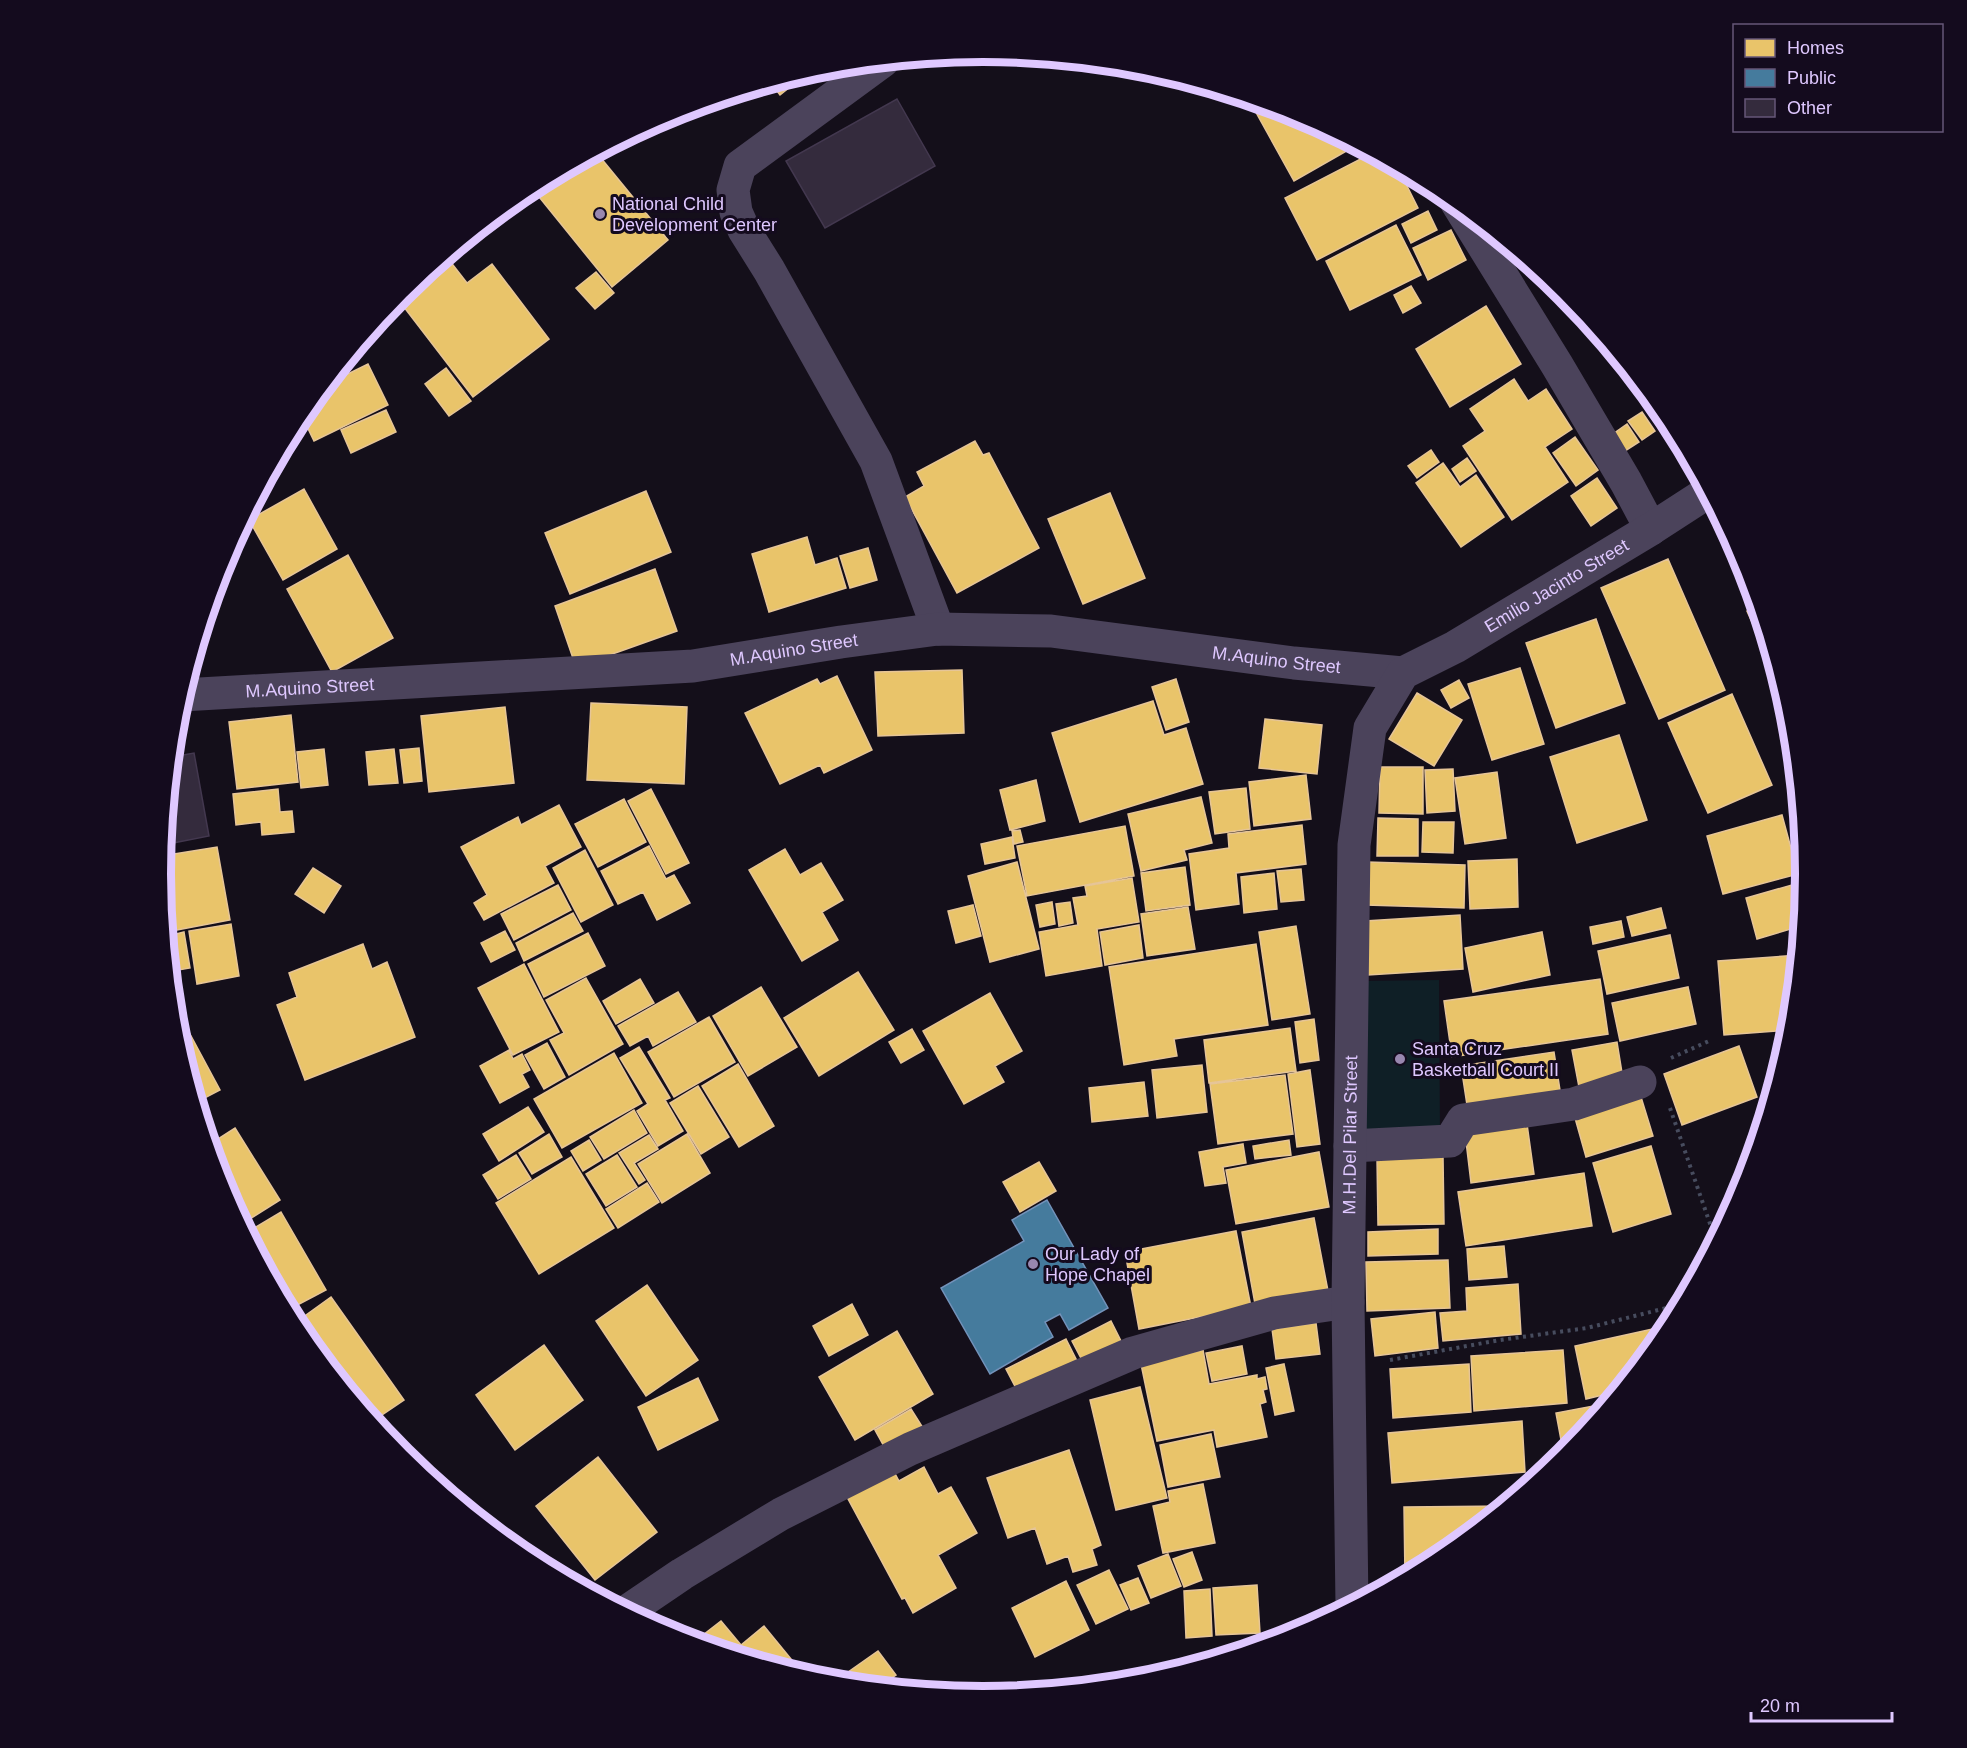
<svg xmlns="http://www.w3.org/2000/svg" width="1967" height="1748" viewBox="0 0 1967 1748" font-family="Helvetica,sans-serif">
	<rect width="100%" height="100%" fill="#140f1a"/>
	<!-- green -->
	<path fill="#0f1f26" d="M1439,980L1440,1137L1361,1138V981Z"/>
	<!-- homes -->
	<path fill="#e9c46a" stroke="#e6c597" stroke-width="1.5" d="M810,71L780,95L771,83Z
		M1248,98L1299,114L1357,145L1294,181Z
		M596,152L668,240L612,287L531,187Z
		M1372,153L1397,166L1418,208L1317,260L1285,198Z
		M1428,211L1437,230L1411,243L1402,224Z
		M1396,225L1421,275L1350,310L1326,261Z
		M1451,230L1466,260L1428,280L1413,248Z
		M1496,235L1524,258L1514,265Z
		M446,256L467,283L492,264L549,339L473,397L397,298L402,292Z
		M596,272L614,293L595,309L576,288Z
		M1411,286L1421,303L1403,313L1394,295Z
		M1486,306L1521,364L1450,407L1416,349Z
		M368,364L388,405L314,441L301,414L325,385Z
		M446,368L471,401L449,416L425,384Z
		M1514,379L1528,401L1546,389L1572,429L1545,447L1568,482L1512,520L1463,446L1485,431L1470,409Z
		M386,410L396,432L351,453L341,430Z
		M1642,412L1655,431L1642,440L1628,421Z
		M1627,424L1639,442L1625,451L1613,434Z
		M1575,437L1598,470L1576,486L1553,453Z
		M975,441L983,455L989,453L1039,548L957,593L905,497L924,486L917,472Z
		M1431,450L1439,462L1417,478L1408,466Z
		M1467,458L1476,471L1460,482L1452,469Z
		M1443,463L1460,487L1476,475L1504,517L1461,547L1416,483Z
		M1597,478L1617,508L1591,526L1571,496Z
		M304,489L337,549L283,580L249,520Z
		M646,491L671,552L570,594L545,533Z
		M1110,493L1145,578L1083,604L1048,519Z
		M807,537L815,565L837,558L846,588L769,612L752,554Z
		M868,548L877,580L850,588L840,556Z
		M348,555L393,638L332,672L287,589Z
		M1668,559L1725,690L1659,719L1601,588Z
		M655,569L677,631L576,667L555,606Z
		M1758,606L1781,681L1779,682L1747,611Z
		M1596,619L1625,703L1556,728L1526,643Z
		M1520,668L1544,744L1492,760L1468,684Z
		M962,670L964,733L878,736L875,672Z
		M837,676L872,750L824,773L820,765L780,784L745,713L817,679L820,684Z
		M1176,679L1189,722L1166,730L1152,687Z
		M1459,680L1469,698L1451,708L1441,690Z
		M1417,693L1462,720L1434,766L1389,739Z
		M1732,694L1772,785L1708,813L1668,723Z
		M1153,701L1164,735L1186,728L1203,784L1080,822L1052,733Z
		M591,703L687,707L684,784L587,780Z
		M505,707L514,783L429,792L421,716Z
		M291,715L298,782L237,789L229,722Z
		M1265,719L1322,725L1317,774L1259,768Z
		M1619,735L1647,820L1577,843L1550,757Z
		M419,748L422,781L404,783L400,750Z
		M324,749L328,785L301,788L297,752Z
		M394,749L398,783L369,785L366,752Z
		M1380,767H1423V814L1379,813Z
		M1453,769L1455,811L1427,813L1425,770Z
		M1497,772L1506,838L1465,844L1455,778Z
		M1306,775L1311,819L1254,826L1249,782Z
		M1036,780L1045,821L1010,830L1000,790Z
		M1246,788L1250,829L1215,834L1209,792Z
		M278,789L280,812L292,811L294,832L262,835L261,822L236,825L233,794Z
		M651,789L689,863L666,874L628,801Z
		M1201,797L1212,843L1184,850L1187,860L1141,871L1128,814Z
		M624,799L646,842L598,867L575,824Z
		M559,805L581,847L545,866L554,883L484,920L474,903L487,895L461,847L518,817L521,825Z
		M1782,815L1798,874L1723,894L1707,836Z
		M1378,818L1418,819V856H1377Z
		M1423,822H1454L1453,853L1422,852Z
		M1302,825L1306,864L1236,873L1239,904L1196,910L1189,854L1229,848L1228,834Z
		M1125,826L1134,876L1027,896L1017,846Z
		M1020,830L1023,842L1014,844L1012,831Z
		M1012,837L1015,858L985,864L981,844Z
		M649,846L666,879L674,875L690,903L657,920L643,892L618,904L601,871Z
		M217,847L230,920L166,932L161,874L162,856Z
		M785,849L800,875L821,863L843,900L822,912L838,940L802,961L749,870Z
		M585,850L613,905L581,922L553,868Z
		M1517,859L1518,907L1470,909L1468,861Z
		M1017,862L1039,949L990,962L968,876Z
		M1367,862L1465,865L1464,908L1366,905Z
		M1185,867L1190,905L1146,911L1141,873Z
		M313,868L341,886L324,913L295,894Z
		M1301,869L1304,900L1281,902L1277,871Z
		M1274,873L1277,909L1244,913L1241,877Z
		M1132,878L1139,922L1097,929L1102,966L1046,976L1039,932L1078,925L1073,898L1087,896L1085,886Z
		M1806,881L1801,926L1757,939L1746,898Z
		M558,885L571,910L514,940L501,914Z
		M1052,902L1055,924L1040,927L1036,905Z
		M1070,902L1073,923L1059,926L1056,904Z
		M973,905L981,936L956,943L948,911Z
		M1188,907L1195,949L1147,956L1141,914Z
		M1661,908L1666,928L1632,936L1627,917Z
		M573,913L583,931L524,961L516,943Z
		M1460,915L1463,969L1368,975L1365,921Z
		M1621,921L1624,937L1593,944L1590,927Z
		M231,924L239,976L197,984L189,931Z
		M1139,925L1143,958L1105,965L1100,932Z
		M1296,926L1310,1014L1272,1020L1259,932Z
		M505,931L515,950L491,962L481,943Z
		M184,932L190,968L173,971L168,936Z
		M1542,932L1550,975L1473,992L1465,948Z
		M588,933L605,966L544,997L528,964Z
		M1670,935L1679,978L1607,994L1598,951Z
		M363,944L372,969L387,962L415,1037L305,1080L277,1005L297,997L289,973Z
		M1256,944L1268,1025L1174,1039L1177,1056L1124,1065L1109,967Z
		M1799,955L1791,1030L1724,1035L1718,961Z
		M524,964L559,1032L513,1055L478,988Z
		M858,972L894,1030L819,1076L784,1018Z
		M586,978L623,1044L569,1075L550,1040L564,1033L546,1000Z
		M640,979L654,1003L616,1024L603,1001Z
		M1600,979L1608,1034L1452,1057L1444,1001Z
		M761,987L797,1047L748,1076L713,1016Z
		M1688,987L1696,1024L1620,1041L1612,1003Z
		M678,992L696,1022L653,1046L648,1036L630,1046L618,1026Z
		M990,993L1022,1051L995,1066L1004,1082L964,1104L923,1031Z
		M709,1017L735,1062L674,1097L648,1052Z
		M1314,1019L1319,1060L1300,1063L1295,1022Z
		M183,1021L220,1090L197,1102L176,1034L175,1026Z
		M1290,1028L1296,1071L1209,1083L1204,1040Z
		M912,1029L924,1050L901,1063L889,1042Z
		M1617,1042L1623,1079L1579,1087L1572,1050Z
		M547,1043L565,1077L544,1089L525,1055Z
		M1739,1046L1757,1097L1682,1125L1664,1074Z
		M639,1047L670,1098L665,1100L683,1131L658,1146L637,1111L648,1104L620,1058Z
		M509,1050L513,1059L522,1054L530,1070L522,1074L529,1087L500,1103L480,1066Z
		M1554,1052L1562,1103L1469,1118L1461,1066Z
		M614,1053L642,1103L562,1148L534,1099Z
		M738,1064L774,1126L739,1147L702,1086Z
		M1202,1065L1207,1112L1157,1118L1152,1070Z
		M1310,1070L1320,1144L1297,1147L1288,1074Z
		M1285,1075L1293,1134L1218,1144L1210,1084Z
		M1144,1082L1148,1116L1092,1122L1089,1088Z
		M698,1086L729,1137L701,1154L670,1103Z
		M1641,1097L1653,1136L1586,1157L1575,1118Z
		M528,1107L544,1132L499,1161L483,1134Z
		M634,1110L647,1133L604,1159L590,1137Z
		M1527,1124L1534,1174L1471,1183L1465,1133Z
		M235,1128L280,1200L242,1224L223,1189L210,1144Z
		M549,1134L562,1157L532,1174L519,1153Z
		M687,1134L710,1173L662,1203L638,1164Z
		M649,1135L658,1149L634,1163L645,1180L639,1184L619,1153Z
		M589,1140L601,1160L583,1171L571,1151Z
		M1289,1140L1291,1155L1255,1159L1253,1146Z
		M1243,1144L1246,1163L1223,1167L1226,1183L1205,1186L1199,1152Z
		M1651,1146L1671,1214L1613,1232L1593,1163Z
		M1319,1152L1329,1207L1236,1224L1226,1170Z
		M516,1155L531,1179L498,1199L483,1175Z
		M617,1155L637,1187L606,1206L586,1174Z
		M571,1157L614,1228L539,1274L496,1203Z
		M1443,1157L1444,1224L1378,1225L1377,1158Z
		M1039,1162L1056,1191L1020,1212L1003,1182Z
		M1584,1173L1592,1226L1466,1246L1458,1192Z
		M647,1183L659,1202L618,1228L606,1209Z
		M281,1212L326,1290L288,1310L246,1233Z
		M1314,1218L1328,1291L1255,1304L1242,1232Z
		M1438,1229V1254L1368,1256V1232Z
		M1236,1231L1251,1307L1139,1329L1125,1252Z
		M1504,1246L1507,1277L1469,1280L1467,1249Z
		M1448,1260L1450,1308L1367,1311L1366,1262Z
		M1518,1284L1521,1334L1443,1341L1440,1313L1467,1311L1466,1288Z
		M647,1285L698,1360L646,1396L596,1321Z
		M331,1297L404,1400L373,1421L299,1331L295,1323Z
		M852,1304L868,1335L829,1356L813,1326Z
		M1435,1312L1438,1348L1375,1356L1371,1319Z
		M1111,1321L1122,1343L1083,1362L1072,1341Z
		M1316,1323L1320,1354L1276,1359L1272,1329Z
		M1671,1325L1619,1391L1586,1399L1575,1346Z
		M897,1331L933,1394L855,1440L819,1377Z
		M1066,1339L1078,1363L1018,1392L1006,1369Z
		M544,1345L583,1400L515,1450L476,1395Z
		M1242,1346L1247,1374L1212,1381L1206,1353Z
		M1203,1350L1209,1384L1257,1375V1379L1265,1377L1267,1389L1263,1390L1266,1402L1260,1404L1267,1437L1217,1447L1214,1430L1157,1441L1141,1364Z
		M1563,1350L1567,1403L1474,1411L1471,1356Z
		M1284,1364L1294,1411L1275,1415L1266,1368Z
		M1469,1364L1471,1412L1393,1418L1390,1369Z
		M698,1378L718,1420L658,1450L638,1407Z
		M1140,1387L1167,1498L1116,1510L1090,1400Z
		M1609,1403L1565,1456H1564L1556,1413Z
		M911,1409L923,1428L886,1450L875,1430Z
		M1522,1421L1525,1472L1392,1483L1388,1433Z
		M1211,1434L1220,1477L1168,1487L1160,1445Z
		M1069,1450L1101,1545L1092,1549L1097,1565L1073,1572L1068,1556L1047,1564L1035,1528L1008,1538L987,1478Z
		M598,1457L657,1532L595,1580L536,1506Z
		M924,1467L938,1494L951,1487L977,1533L938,1555L956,1588L913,1613L905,1598L902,1599L847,1497L893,1470L899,1481Z
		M1203,1484L1215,1543L1163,1553L1153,1506L1170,1502L1168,1491Z
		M1505,1506L1440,1558L1405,1577L1404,1507Z
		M1192,1552L1202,1580L1184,1587L1173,1559Z
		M1168,1554L1181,1586L1151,1598L1138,1566Z
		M1109,1570L1128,1609L1096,1624L1077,1585Z
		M1138,1578L1149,1603L1131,1610L1120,1585Z
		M1066,1581L1089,1630L1035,1657L1012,1608Z
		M1257,1585L1260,1633L1216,1635L1213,1588Z
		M1210,1589L1212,1636L1186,1638L1184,1591Z
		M721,1621L741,1645L764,1626L805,1676L694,1642Z
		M668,1625L678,1637L662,1631Z
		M878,1651L896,1675L878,1687L834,1682Z"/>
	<!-- public -->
	<path fill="#457b9d" stroke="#7392ba" stroke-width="1.5" d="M1047,1200L1108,1308L1069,1330L1060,1314L1045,1322L1053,1337L990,1374L941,1288L1024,1241L1012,1220Z"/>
	<!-- building -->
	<path fill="#342b3d" stroke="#43384f" stroke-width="1.5" d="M897,99L935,166L825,228L786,161Z
		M194,753L209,836L163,845L172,757Z"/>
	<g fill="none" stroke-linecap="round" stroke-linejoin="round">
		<!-- path -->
		<path stroke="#474c5e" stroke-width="4" stroke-dasharray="3 4.5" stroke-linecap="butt" d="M1671,1058L1709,1041
			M1670,1108L1716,1241
			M1390,1360L1500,1340L1587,1328L1682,1304"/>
		<!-- minor -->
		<g stroke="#4b435b" stroke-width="33">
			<path d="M883,61L740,166L733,190L736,212L744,230L769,270L876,461L938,629"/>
			<path d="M1457,203L1557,365L1626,482L1651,529"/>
			<path id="s1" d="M182,695L693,666L841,642L938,629L1051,631L1294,663L1403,673"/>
			<path d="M1350,1146L1450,1141L1463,1120L1574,1104L1640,1082"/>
			<path d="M626,1612L682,1574L781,1514L910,1449L1133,1353L1274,1313L1348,1302"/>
		</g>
		<!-- tertiary -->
		<path stroke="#4b435b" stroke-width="33" id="s2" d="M1352,1606L1348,1302L1354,845L1370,728L1403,673L1455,647L1651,529L1708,492"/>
	</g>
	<!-- markers -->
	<g fill="#9887af" stroke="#140b1e" stroke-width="2">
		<circle cx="600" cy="214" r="6"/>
		<circle cx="1400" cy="1059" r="6"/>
		<circle cx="1033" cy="1264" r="6"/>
	</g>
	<g text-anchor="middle" stroke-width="6" stroke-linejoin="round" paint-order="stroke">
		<!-- poi labels -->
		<g font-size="18" fill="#dfc8ff" stroke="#140b1e" text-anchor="start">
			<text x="612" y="210">National Child<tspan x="612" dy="21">Development Center</tspan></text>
			<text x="1412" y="1055">Santa Cruz<tspan x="1412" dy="21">Basketball Court II</tspan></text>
			<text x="1045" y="1260">Our Lady of<tspan x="1045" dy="21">Hope Chapel</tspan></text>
		</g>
		<!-- street labels -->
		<g font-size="18" fill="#dfc8ff" stroke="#140b1e">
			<text dy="6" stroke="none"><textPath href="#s2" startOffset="1120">Emilio Jacinto Street</textPath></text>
			<text dy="6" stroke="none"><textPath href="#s1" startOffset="614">M.Aquino Street</textPath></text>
			<text dy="6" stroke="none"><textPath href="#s1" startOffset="1100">M.Aquino Street</textPath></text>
			<text dy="6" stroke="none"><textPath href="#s1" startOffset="128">M.Aquino Street</textPath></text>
			<text dy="6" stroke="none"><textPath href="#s2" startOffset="471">M.H.Del Pilar Street</textPath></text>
		</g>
	</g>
	<!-- crop -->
	<path d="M0 0H1967V1748H0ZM171 874a812 812 0 1 1 1624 0a812 812 0 1 1-1624 0Z" fill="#140b1e" fill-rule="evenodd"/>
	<path fill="none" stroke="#dfc8ff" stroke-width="8" d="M171 874a812 812 0 1 1 1624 0a812 812 0 1 1-1624 0Z"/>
	<!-- legend -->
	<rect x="1733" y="24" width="210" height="108" fill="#140b1e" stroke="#655778" stroke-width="1.5"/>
	<rect x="1745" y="39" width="30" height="18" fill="#e9c46a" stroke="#655778" stroke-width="1.5"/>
	<text x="1787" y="54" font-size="18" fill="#dfc8ff">Homes</text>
	<rect x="1745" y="69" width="30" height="18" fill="#457b9d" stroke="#655778" stroke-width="1.5"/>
	<text x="1787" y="84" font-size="18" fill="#dfc8ff">Public</text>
	<rect x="1745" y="99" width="30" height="18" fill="#342b3d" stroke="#655778" stroke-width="1.5"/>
	<text x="1787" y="114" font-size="18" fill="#dfc8ff">Other</text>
	<!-- scale -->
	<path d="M1751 1712v9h141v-9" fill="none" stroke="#dfc8ff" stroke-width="3"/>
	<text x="1760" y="1712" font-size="18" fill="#dfc8ff" stroke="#140b1e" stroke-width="4.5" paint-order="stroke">20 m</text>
</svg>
